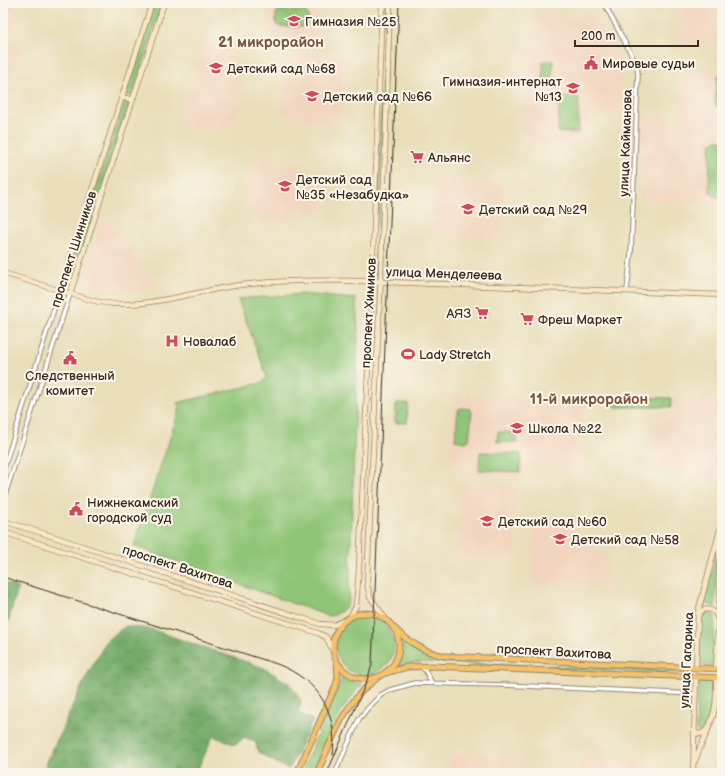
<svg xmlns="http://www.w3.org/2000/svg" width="725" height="776" viewBox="0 0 725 776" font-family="'Balsamiq Sans',sans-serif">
	<defs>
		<pattern id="forest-crowns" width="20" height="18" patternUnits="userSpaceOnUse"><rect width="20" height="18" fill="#74aa68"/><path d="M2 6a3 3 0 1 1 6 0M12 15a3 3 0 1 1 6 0" fill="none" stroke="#608b55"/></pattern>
		<pattern id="park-dots" width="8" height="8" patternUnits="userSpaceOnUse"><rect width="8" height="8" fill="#90c577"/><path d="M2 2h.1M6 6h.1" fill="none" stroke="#77a061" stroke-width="1.8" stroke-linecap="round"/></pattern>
	</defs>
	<rect width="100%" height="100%" fill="#fbf7ec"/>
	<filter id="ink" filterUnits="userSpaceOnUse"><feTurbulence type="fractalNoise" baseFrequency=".025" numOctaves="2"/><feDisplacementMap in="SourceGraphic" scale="8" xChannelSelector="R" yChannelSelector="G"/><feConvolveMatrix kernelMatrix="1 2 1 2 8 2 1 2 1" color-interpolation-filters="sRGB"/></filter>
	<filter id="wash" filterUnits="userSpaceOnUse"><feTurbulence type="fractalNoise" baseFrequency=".012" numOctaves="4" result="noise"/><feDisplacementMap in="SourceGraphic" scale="16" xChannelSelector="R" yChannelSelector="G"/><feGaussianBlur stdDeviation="0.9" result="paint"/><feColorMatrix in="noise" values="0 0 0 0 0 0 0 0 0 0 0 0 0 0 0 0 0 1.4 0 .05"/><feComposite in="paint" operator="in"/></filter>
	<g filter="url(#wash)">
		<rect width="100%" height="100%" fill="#e9deb9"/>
		<!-- built -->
		<path fill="#f2d5be" d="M3,3H21L8,44L19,47L4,98Z
			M263,3H320L318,41L274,40Z
			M679,3H722V44L678,42Z
			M532,13L595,16L622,62L620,114L588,113L587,144L523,142L527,52H530Z
			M207,38L228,44L243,92L231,126L214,135L179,124Z
			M293,53L344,56L341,124L312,122L281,113L283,78H292Z
			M682,69L722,70V204L640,201L643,117L670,118V127H679Z
			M257,154L322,176V210H301L289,220L253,217L245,195Z
			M435,179L503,183L501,239L434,234Z
			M103,219L111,223L118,233L158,289L131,292L99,291L86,275L91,253Z
			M457,396L583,401L580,468L527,465V476L463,475L450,454L454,398Z
			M674,398L722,400V482L687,480L675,472L659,471L654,467L656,416L658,413H670L673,409Z
			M459,485L516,486L515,558L458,557Z
			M534,519L565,520L607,558V587L531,584Z
			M450,753L514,756L513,773H449Z
			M579,758L644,761L643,773H578Z"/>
		<!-- grass -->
		<path fill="#90c577" stroke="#66784a" d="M3,3H10L7,14L3,18Z
			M155,3H162L132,96L127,95V92Z
			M385,3H387L379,229H377Z
			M280,10L305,12L307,13C309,17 309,22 306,26L303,27L279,26L276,24V13Z
			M543,61H553L552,79H543Z
			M720,75H722V108H718L715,105L717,77Z
			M559,97L579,98L578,133L558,132Z
			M125,101L130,102L74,275L68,273Z
			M716,140H722V196L716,197L713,195L710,192L709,187L710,148L711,144Z
			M377,236L379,237L378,276H375Z
			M302,294L356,299L358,331L349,601C347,608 337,616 328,616L134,546L180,408L177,403L261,383L267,377L238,299Z
			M461,408L470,409L472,412L469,440L466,442L455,440L458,410Z
			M498,432L517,433L516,442H497Z
			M480,452L521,454L520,472L479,470Z
			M717,555L715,607L709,604L702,606Z
			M709,612L715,616L712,666L699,665L701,615L705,613Z
			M336 646a29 29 0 1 1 58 0a29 29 0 1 1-58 0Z
			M404,642L420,653L447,661L492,664L692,671V674C626,671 559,670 492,666C463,665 427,658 399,666L397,665L402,654L403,643Z
			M343,676L353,682L363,684L356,691L342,710L314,773H301Z
			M698,681L712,682L710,713L702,732H699L696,730Z"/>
		<!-- forest -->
		<path fill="url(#forest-crowns)" stroke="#586a43" d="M3,582L18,588L3,638Z
			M126,626L150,629L264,668L290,684L301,701L298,713L313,720L289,769C278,765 269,758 258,752L255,741L244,737L236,745L213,736L196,773H42L84,681L107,640Z"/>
		<!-- park -->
		<path fill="url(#park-dots)" stroke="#66784a" d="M620,397L671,398V407H615V402H619Z
			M396,403H408L407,423H395Z"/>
	</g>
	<g filter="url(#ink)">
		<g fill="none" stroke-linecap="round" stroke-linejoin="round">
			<!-- street casing -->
			<g stroke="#92846c" stroke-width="5.5">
				<path id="street" d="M604,3L637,65L638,75L631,253L627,291
					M3,471L60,290
					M3,501L70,294
					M421,667L425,670L432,683
					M335,773L359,719L368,708L381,695L390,690L415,683L504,685L695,694"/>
			</g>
			<!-- secondary casing -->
			<g stroke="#92846c" stroke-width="6">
				<path id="secondary" d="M122,97L133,100
					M3,273L91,300C136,313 194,291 240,285C281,280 321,280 362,281L722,295
					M64,277C67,281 69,282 74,281
					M60,290L152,3
					M70,294L164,3
					M3,521L36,531L320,624L334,625L345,620
					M3,532L318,633L326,637L332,649
					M698,616C703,606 714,608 717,617
					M350,617L356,606L359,569L372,281L382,3
					M385,618L370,597L367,584L381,272L390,3
					M696,668L698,612L722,522
					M716,669L720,591L719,536
					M694,729L695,732L698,734L703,733L708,728
					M695,761C700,745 710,729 714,712C717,701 716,689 716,678
					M693,773L696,677"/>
			</g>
			<!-- primary casing -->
			<g stroke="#92846c" stroke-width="7">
				<path id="primary" d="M333 646a33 33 0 1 1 66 0a33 33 0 1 1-66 0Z
					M393,627C408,642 424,652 444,656L722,669
					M385,673L407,667L432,666L722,678
					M297,773L336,685L338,678L337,663
					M317,773C333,738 344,702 376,679"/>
			</g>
			<!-- street -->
			<use href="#street" stroke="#fff" stroke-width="3.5"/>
			<!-- secondary -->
			<use href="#secondary" stroke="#fbe6c4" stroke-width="4.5"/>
			<!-- primary -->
			<use href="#primary" stroke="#f5c16b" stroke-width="5"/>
			<!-- tram -->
			<path stroke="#3b2a1e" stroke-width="1" d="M3,577L277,664C318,680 338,711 333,755
				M327,773L366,683L372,665L399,3"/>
		</g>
	</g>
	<!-- icons -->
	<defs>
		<g id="school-bare" transform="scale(1.08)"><path d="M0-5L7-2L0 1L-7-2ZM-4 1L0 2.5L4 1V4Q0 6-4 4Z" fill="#d1495b" stroke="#fbf7ec" stroke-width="2.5" paint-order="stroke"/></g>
		<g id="civic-bare" transform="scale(1.08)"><path d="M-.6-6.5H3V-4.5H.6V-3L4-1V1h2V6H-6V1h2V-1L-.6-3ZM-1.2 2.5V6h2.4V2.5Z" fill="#d1495b" stroke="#fbf7ec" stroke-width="2.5" paint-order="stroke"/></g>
		<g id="supermarket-bare" transform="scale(1.08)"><path d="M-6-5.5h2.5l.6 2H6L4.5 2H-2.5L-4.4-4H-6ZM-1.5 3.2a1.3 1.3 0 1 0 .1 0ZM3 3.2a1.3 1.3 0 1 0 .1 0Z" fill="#d1495b" stroke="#fbf7ec" stroke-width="2.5" paint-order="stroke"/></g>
		<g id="hospital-bare" transform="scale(1.08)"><path d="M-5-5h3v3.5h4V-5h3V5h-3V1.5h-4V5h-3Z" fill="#d1495b" stroke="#fbf7ec" stroke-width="2.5" paint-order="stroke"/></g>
		<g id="stadium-bare" transform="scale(1.08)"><path d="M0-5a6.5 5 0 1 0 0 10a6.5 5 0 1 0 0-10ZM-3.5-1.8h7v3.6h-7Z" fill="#d1495b" stroke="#fbf7ec" stroke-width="2.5" paint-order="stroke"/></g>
	</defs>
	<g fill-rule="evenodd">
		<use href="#school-bare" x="294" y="21"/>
		<use href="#civic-bare" x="591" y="63"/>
		<use href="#school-bare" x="216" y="68"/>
		<use href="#school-bare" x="573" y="88"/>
		<use href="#school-bare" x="312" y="96"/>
		<use href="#supermarket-bare" x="417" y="157"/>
		<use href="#school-bare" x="285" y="186"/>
		<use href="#school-bare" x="468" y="209"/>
		<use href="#supermarket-bare" x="482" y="313"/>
		<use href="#supermarket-bare" x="527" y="319"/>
		<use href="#hospital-bare" x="172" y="341"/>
		<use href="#stadium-bare" x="408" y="354"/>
		<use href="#civic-bare" x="70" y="358"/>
		<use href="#school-bare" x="517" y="428"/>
		<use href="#civic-bare" x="76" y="509"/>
		<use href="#school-bare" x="487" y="521"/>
		<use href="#school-bare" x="560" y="539"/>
	</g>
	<g text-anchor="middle" stroke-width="4" stroke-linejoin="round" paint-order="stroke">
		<!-- poi labels -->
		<g font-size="13" fill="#3b2a1e" stroke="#fbf7ec" text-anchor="start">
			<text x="305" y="26">Гимназия №25</text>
			<text x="602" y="68">Мировые судьи</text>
			<text x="227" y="73">Детский сад №68</text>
			<text x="562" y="86" text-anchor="end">Гимназия-интернат<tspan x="562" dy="15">№13</tspan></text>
			<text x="323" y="101">Детский сад №66</text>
			<text x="428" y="162">Альянс</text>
			<text x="296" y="184">Детский сад<tspan x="296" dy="15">№35 «Незабудка»</tspan></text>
			<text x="479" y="214">Детский сад №29</text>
			<text x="471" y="318" text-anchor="end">АЯЗ</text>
			<text x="538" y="324">Фреш Маркет</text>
			<text x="183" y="346">Новалаб</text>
			<text x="419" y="359">Lady Stretch</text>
			<text x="70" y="380" text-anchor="middle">Следственный<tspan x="70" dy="15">комитет</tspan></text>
			<text x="528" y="433">Школа №22</text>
			<text x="87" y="507">Нижнекамский<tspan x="87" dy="15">городской суд</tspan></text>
			<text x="498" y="526">Детский сад №60</text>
			<text x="571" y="544">Детский сад №58</text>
		</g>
		<!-- street labels -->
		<g font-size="13" fill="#3b2a1e" stroke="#fbf7ec">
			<text transform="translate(625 143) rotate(-88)" y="5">улица Кайманова</text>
			<text transform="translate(73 249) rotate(-72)" y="5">проспект Шинников</text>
			<text transform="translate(444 273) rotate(2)" y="5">улица Менделеева</text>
			<text transform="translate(368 313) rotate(-87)" y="5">проспект Химиков</text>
			<text transform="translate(178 566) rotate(18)" y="5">проспект Вахитова</text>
			<text transform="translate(554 651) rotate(3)" y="5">проспект Вахитова</text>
			<text transform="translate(686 660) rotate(-87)" y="5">улица Гагарина</text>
		</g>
		<!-- quarter labels -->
		<g font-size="15" font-weight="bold" fill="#7c5642" stroke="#fbf7ec">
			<text x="271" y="47">21 микрорайон</text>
			<text x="589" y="404">11-й микрорайон</text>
		</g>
	</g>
	<!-- margin -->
	<rect width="725" height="776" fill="none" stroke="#fbf7ec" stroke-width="16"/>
	<!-- scale -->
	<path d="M575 40v6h123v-6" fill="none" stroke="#3b2a1e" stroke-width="2"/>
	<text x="581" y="40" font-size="12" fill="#3b2a1e" stroke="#fbf7ec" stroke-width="3" paint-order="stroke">200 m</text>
</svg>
